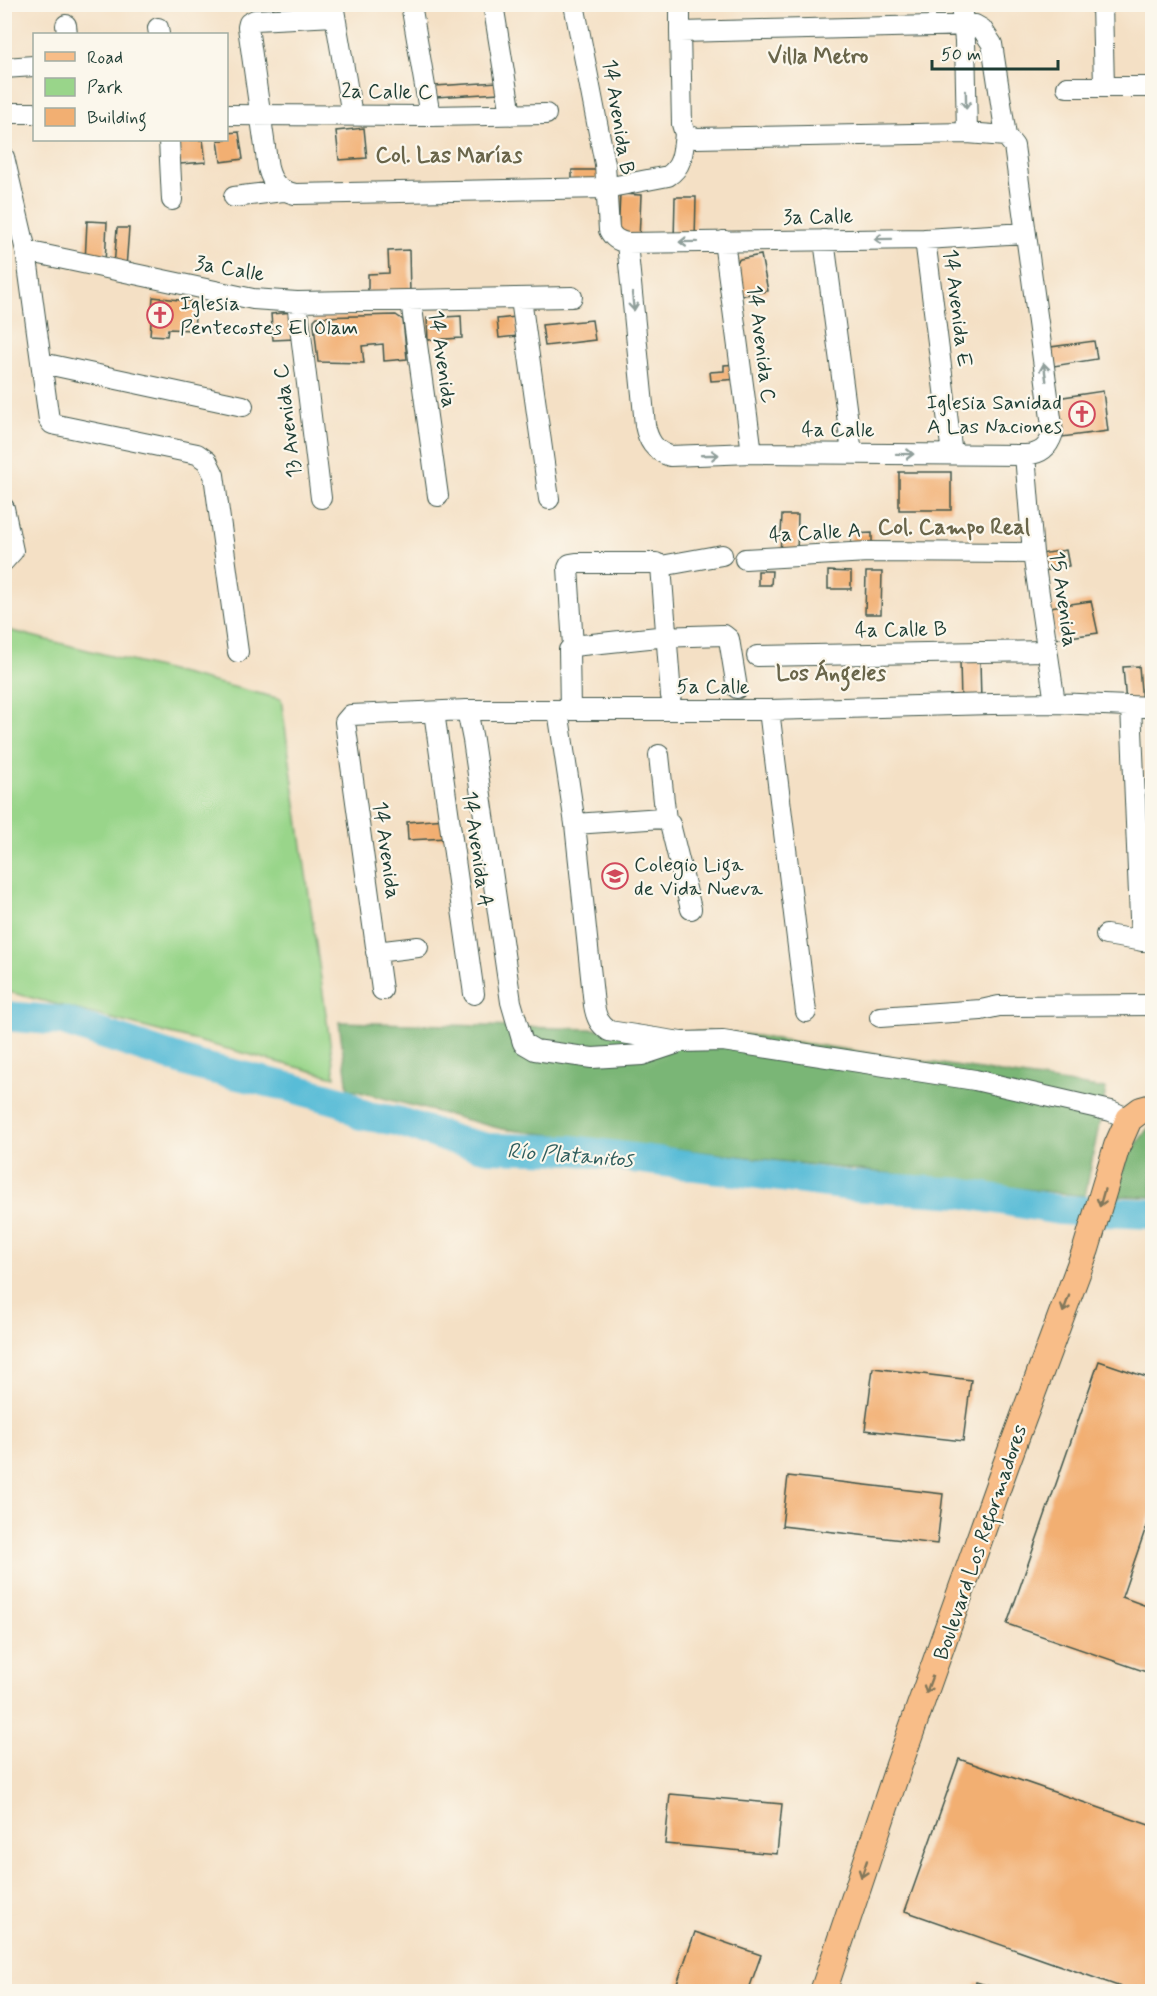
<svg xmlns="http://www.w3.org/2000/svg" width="1157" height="1996" viewBox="0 0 1157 1996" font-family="Mynerve,sans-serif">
	<rect width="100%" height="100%" fill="#fbf7ec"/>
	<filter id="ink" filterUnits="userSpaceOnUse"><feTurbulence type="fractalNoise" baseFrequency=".0167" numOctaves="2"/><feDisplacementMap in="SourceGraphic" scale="12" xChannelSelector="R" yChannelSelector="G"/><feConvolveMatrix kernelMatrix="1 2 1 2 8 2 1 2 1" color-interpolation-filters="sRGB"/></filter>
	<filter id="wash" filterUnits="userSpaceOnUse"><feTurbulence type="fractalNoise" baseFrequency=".008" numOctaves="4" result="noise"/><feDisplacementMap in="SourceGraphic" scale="24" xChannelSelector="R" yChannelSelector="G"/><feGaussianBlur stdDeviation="1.35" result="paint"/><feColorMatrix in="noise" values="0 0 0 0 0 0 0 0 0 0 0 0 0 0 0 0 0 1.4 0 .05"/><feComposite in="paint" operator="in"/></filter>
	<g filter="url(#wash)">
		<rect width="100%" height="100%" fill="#f4e0c5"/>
		<!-- green -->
		<path fill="#99d58a" stroke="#5c895f" stroke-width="1.5" d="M4,629L281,699L335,1077L5,991Z"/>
		<!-- forest -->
		<path fill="#7ab676" stroke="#4c7a55" stroke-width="1.5" d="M339,1022L736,1033L1106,1089L1085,1196L502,1129L348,1089Z
			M1151,1124H1152V1197L1117,1196L1125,1160Z"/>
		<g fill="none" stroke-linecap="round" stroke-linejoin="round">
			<!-- river -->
			<path stroke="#59bcd7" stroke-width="30" d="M4,1016L63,1021L199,1066L289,1087L343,1102L361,1115L397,1121L454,1140L488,1148L571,1150L851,1186L961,1193L1059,1210L1152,1214"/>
		</g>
		<g id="blocks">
			<!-- building -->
			<path fill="#f2af72" d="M498,82L499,93L436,97L435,86Z
				M364,128L367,158L339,160L336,131Z
				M239,132L243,159L221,162L218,140H226V133Z
				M178,140H203L206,162L180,164Z
				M572,170H601V182H572Z
				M620,194L641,195L639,240L618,238Z
				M675,197H696L695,241H674Z
				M87,221L107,222L105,264L85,263Z
				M117,228H129L126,268L114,267Z
				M409,250L410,294L368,295V274L389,273L388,251Z
				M761,255L768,291L739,296L737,262L740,259Z
				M153,297L196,302L194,330L168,329L167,336L150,335Z
				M293,312L295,339L273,340L271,314Z
				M396,315L403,320L407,359L384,361L383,344L362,346L364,363L318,362L314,325V320L317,317Z
				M461,316L462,338L428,340L427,318Z
				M516,317L518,336L499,338L497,319Z
				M592,320L595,340L545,346L542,325Z
				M1094,341L1097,359L1054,366L1051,347Z
				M738,364L739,379L711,381L710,372L724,371V365Z
				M1103,391L1108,431L1062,437L1057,398Z
				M899,472H951V510H899Z
				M782,515H798L797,555H780Z
				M872,533V554H851V534Z
				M1066,550L1069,566L1043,571L1040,554Z
				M758,571H772L771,585H758Z
				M828,571L851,572V589H828Z
				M866,572H882L881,614H865Z
				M1091,601L1098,633L1055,639L1050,607Z
				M980,660L981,702H961L960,661Z
				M1139,666L1142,703L1126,704L1123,667Z
				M446,819L447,838L408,840L407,822Z
				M1099,1361L1152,1379V1510L1122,1597L1152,1608V1674L1007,1624Z
				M873,1368L971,1380L963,1441L865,1430Z
				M788,1476L943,1494L937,1544L782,1526Z
				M959,1759L1152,1826V1992H1135L905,1911Z
				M670,1794L782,1804L777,1854L665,1844Z
				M695,1932L761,1955L748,1992H674Z
				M976,1982L1006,1991V1992H973Z"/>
		</g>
	</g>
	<g filter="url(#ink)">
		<use href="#blocks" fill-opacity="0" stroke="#3f554a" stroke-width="1.5"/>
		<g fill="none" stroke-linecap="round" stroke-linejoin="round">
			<!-- minor casing -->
			<g stroke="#3f554a" stroke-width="22">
				<path id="minor" d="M333,4L352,115
					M411,4L430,116
					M493,4L511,115
					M574,4L605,164L609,230C613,238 618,241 627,243L925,239L1025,233
					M680,4V32L975,25L982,29L992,44L1006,136
					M961,4L965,41L967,133
					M1102,4L1104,87
					M335,16L255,20L249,23L248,27L268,168C272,184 279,190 295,194L606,188L668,176C683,167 683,150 685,134
					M66,25L67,34
					M158,28L159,34
					M4,68L34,66
					M1067,87H1152
					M4,113H34
					M226,115L430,116L546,114
					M169,140L172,200
					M4,157L26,251L49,420L52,424L57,425L197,454L207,461L214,475L238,652
					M234,197L283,191
					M925,239L952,454
					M824,240L852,453
					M724,241L752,453
					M627,243L645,425C648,440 654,451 670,456L752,453L1025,455C1041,454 1048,448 1053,433L1014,146L1006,136L967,133L696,138L685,134L682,124L680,32
					M26,251L253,299L297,302L572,297
					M521,299L549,499
					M411,301L438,496
					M297,302L321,498
					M42,363L243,406
					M1025,455L1033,553L1055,703
					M4,508L13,551L4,561
					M745,559L868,552L1033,553
					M661,566L722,555
					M573,646L658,637L724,635L729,639L737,688
					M757,656L1046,651
					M1131,706L1141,941
					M467,710L473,740L511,1002L523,1043L535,1050L592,1058L642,1055L675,1044
					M558,710L575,824L594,1005C596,1017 599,1024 609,1031L681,1042L723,1041L975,1080L1111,1111L1129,1119
					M570,710L569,650L573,646L568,568L570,564L576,563H656L661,566L671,696
					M769,710L806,1012
					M434,712L474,994
					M659,755L666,820
					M575,824L662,818L670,824L691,909
					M1106,935L1151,942
					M376,952L418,947
					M382,990L345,722L351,715L467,710H769L992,704L1055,703L1152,707
					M880,1017L981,1010L999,1006L1152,1005"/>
			</g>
			<!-- major casing -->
			<g stroke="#3f554a" stroke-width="28">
				<path id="major" d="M823,1992L899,1765L1005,1467L1086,1249L1117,1146L1129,1119L1141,1110L1152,1107"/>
			</g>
			<!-- minor -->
			<use href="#minor" stroke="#fff" stroke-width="20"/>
			<!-- major -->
			<use href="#major" stroke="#f8bd88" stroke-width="26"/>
		</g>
		<!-- one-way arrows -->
		<defs><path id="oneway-shaft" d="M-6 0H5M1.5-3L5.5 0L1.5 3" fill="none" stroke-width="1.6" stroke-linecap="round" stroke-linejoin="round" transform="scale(1.5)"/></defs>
		<g stroke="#8f9e9a">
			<use href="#oneway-shaft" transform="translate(966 100) rotate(89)"/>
			<use href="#oneway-shaft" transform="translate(883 239) rotate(179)"/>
			<use href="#oneway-shaft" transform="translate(688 242) rotate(179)"/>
			<use href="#oneway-shaft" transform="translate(633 302) rotate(84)"/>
			<use href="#oneway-shaft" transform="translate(1045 372) rotate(-98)"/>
			<use href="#oneway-shaft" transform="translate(905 454) rotate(1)"/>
			<use href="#oneway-shaft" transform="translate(710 455) rotate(-2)"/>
		</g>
		<g stroke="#81775a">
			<use href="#oneway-shaft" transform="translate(1102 1198) rotate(106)"/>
			<use href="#oneway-shaft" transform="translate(1066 1304) rotate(110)"/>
			<use href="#oneway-shaft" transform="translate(929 1685) rotate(110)"/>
			<use href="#oneway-shaft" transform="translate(864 1869) rotate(109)"/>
		</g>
	</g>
	<!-- icons -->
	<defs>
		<g id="church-ring" transform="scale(1.35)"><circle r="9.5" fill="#fbf7ec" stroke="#d1495b" stroke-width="1.5"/><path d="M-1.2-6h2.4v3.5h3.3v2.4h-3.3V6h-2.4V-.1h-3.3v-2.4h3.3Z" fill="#d1495b"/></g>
		<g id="school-ring" transform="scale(1.35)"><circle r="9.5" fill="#fbf7ec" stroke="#d1495b" stroke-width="1.5"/><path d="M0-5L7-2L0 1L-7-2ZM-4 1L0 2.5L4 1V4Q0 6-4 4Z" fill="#d1495b"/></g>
	</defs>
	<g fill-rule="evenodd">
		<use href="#church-ring" x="160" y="315"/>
		<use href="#church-ring" x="1082" y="414"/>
		<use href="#school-ring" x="615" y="876"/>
	</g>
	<g text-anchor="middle" stroke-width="4.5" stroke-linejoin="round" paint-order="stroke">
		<!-- street labels -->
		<g font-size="21" fill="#1f3d34" stroke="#fbf7ec">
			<text transform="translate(387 91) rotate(1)" y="7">2a Calle C</text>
			<text transform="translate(619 117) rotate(81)" y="7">14 Avenida B</text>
			<text transform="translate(818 216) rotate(-1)" y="7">3a Calle</text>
			<text transform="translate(230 268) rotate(10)" y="7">3a Calle</text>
			<text transform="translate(958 308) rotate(83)" y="7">14 Avenida E</text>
			<text transform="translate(762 344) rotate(83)" y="7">14 Avenida C</text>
			<text transform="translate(443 359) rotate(82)" y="7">14 Avenida</text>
			<text transform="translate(287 421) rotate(-97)" y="7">13 Avenida C</text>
			<text x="838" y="436">4a Calle</text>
			<text transform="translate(815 532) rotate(-3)" y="7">4a Calle A</text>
			<text transform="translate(1064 599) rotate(82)" y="7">15 Avenida</text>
			<text transform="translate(901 629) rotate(-1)" y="7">4a Calle B</text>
			<text x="713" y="693">5a Calle</text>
			<text transform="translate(478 849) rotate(82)" y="7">14 Avenida A</text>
			<text transform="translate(387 850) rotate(82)" y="7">14 Avenida</text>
			<text transform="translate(980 1542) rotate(-71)" y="7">Boulevard Los Reformadores</text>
		</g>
		<!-- poi labels -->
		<g font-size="21" fill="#1f3d34" stroke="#fbf7ec" text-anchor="start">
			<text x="180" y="310">Iglesia<tspan x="180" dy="24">Pentecostes El Olam</tspan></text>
			<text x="1062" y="409" text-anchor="end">Iglesia Sanidad<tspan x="1062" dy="24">A Las Naciones</tspan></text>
			<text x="634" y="871">Colegio Liga<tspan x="634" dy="24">de Vida Nueva</tspan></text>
		</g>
		<!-- neighbourhood labels -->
		<g font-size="22" font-weight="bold" fill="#69654a" stroke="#fbf7ec">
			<text x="818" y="63">Villa Metro</text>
			<text x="449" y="162">Col. Las Marías</text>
			<text x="954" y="534">Col. Campo Real</text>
			<text x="831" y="680">Los Ángeles</text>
		</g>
		<!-- water labels -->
		<g font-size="22" font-style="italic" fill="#2e5d5d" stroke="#fbf7ec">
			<text transform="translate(570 1154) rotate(4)" y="8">Río Platanitos</text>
		</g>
	</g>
	<!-- margin -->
	<rect width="1157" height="1996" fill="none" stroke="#fbf7ec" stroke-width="24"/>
	<!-- legend -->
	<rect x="33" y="33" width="195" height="108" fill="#fbf7ec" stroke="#a3ada2" stroke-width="1.5"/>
	<rect x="45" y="52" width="30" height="9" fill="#f8bd88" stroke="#a3ada2" stroke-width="1.5"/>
	<text x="87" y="63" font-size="18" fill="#1f3d34">Road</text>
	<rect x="45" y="78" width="30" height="18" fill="#99d58a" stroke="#a3ada2" stroke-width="1.5"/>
	<text x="87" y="93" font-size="18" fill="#1f3d34">Park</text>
	<rect x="45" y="108" width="30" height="18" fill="#f2af72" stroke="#a3ada2" stroke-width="1.5"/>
	<text x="87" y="123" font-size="18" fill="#1f3d34">Building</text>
	<!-- scale -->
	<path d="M932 60v9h126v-9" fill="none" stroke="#1f3d34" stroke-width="3"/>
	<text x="941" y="60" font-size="18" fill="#1f3d34" stroke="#fbf7ec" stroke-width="4.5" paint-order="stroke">50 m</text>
</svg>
